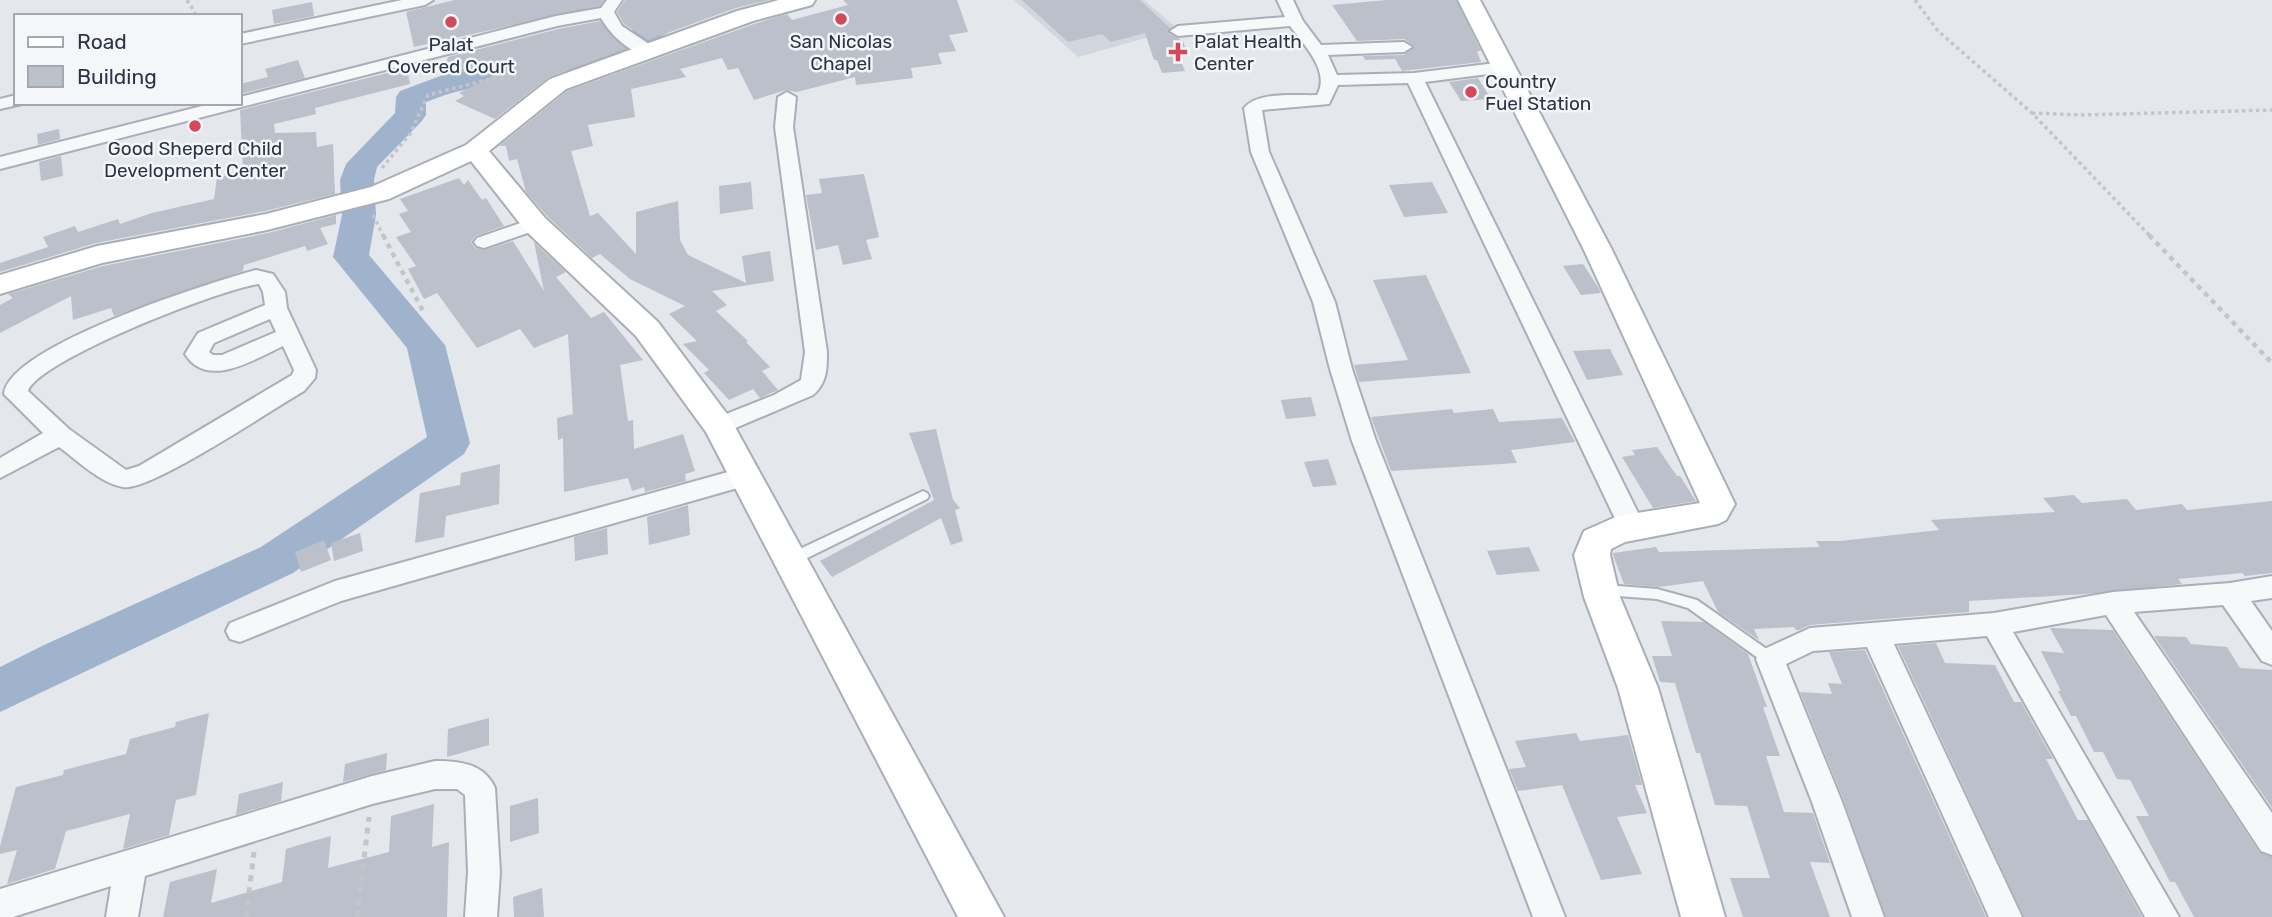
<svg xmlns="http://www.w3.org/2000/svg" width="2272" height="917" viewBox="0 0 2272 917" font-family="Rubik,sans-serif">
	<rect width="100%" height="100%" fill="#e4e7ec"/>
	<!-- built -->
	<path fill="#d2d6de" d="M1014,0H1144L1178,29L1078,57Z"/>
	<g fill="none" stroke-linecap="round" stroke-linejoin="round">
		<!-- river -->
		<path fill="#9fb4cc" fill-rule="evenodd" d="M669,0H700C642,83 510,67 426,102V115L421,122L377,167L374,180L376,215L369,255L445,345L470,443L464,454L293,573L0,712V667L44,645L261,547L427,437L407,348L333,257L342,215L340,180L346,164L395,113L396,97L400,91L443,75L532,60L603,44L637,28Z"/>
	</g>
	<!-- building -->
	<path fill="#bbc0ca" d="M455,0H604L600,6L414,47L406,12Z
		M625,0H769L736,8L648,40L624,24L617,12Z
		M843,0H957L968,32L949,35L956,51L938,53L942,64L911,68L913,78L856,85L855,77L797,92L786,90L754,100L738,68L728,70L722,58L680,69L686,77L631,89L635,117L588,125L593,146L571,151L590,216L598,213L636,254V212L678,201L680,240L688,255L746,283L742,256L770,251L774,281L712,291L727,305L716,311L748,341L746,342L770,367L762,371L778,390L760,398L753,389L729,400L704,373L709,370L683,344L697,341L669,314L685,306L630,279L600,254L592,258L547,216L526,192L517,159L509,161L506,146H499L567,91L754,24L787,14L792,20L848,5Z
		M1022,0H1140L1170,28L1169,33L1183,41L1188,57H1179L1185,71L1162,73L1157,60H1154L1145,33L1111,42L1102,34L1068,42Z
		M1387,0H1456L1481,51H1477L1481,62L1402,71L1395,59L1365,60L1363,56L1404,55L1414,46L1404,39L1357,41L1332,5Z
		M312,2L314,16L274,24L272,10Z
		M600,21L626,49L549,77L495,119L455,101L464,96L459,93L508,68L442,74L448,57L558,29Z
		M298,60L305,78L240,94V84L268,77L265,69Z
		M407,68L410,84L315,108L316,114L274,124L275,133L316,132L317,147L333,144L335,194L265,211L96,243L0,272V263L48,247L43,237L75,226L78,232L118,219L120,224L152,213L214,199L217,177L243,172L240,110Z
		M1478,78L1491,99L1461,101L1449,82Z
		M59,129L60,139L38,145L37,134Z
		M61,156L63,176L41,181L39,162Z
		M864,174L879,237L866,240L872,259L843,265L838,245L816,250L806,195L822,193L819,179Z
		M459,178L464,185L468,180L482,200L486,198L504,226L475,236L471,242L475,248L485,250L513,241L544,291L534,242L566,272L556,277L591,318L604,312L643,360L620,365L628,421L633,420L634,449L683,434L695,471L685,474L686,481L645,492L644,487L632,491L628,478L564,492L563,438L558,440L557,418L573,414L568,334L534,348L520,329L477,348L437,293L424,299L408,269L416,266L396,237L411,232L399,214L408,211L400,199Z
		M751,182L753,209L720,214L719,186Z
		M1432,182L1448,213L1404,217L1389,185Z
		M336,215V224L320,228L328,244L307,251L305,246L244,265L243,271L114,316L111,308L73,320L71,296L0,333V305L13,298L8,294L103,266L268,233Z
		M1583,264L1598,287L1601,293L1581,295L1563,266Z
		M1426,275L1471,373L1359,382L1354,365L1408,360L1373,280Z
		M1610,349L1623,375L1587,380L1573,351Z
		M1311,397L1316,416L1286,419L1281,400Z
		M1452,409L1454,413L1493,409L1499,422L1562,418L1575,442L1511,450L1517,463L1391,471L1371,417Z
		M936,429L953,500L960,508L955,510L963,541L951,545L941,518L832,577L820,561L934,500L909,433Z
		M1657,447L1677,476H1680L1696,501L1653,508L1622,457L1635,455L1632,450Z
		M1328,459L1337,485L1313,487L1304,462Z
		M500,464L499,504L446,516L444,537L415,543L420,493L460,485L461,473Z
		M2074,495L2082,503L2127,499L2136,510L2182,504L2187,510L2272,501V573L2245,576L2242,573L2178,579L2182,584L2086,594L1969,601V612L1810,625L1799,630H1796L1794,627L1754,629L1759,640L1718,612L1703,581L1659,587L1624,584L1613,555V553L1656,547L1659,552L1820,547L1816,541H1840L1939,530L1931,520L2055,512L2043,498Z
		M688,505L690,535L649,545L647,517Z
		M607,528L608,554L575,561L574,537Z
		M360,533L363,551L334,561L331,543Z
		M324,540L331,560L301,572L295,552Z
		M1529,547L1540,571L1497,575L1487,551Z
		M1661,621L1704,622L1748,654L1767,707H1763L1780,756H1766L1784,812L1813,813L1830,863L1810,862L1830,917H1743L1730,878H1770L1747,806L1715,805L1700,753H1696L1675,683L1660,682L1652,656H1672Z
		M2050,628L2113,630L2259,852L2272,857V917H2194L2175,882H2170L2136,816H2149L2130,780L2117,779L2103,752H2094L2076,716H2071L2058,691H2061L2041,651L2064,653Z
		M2154,636L2186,637L2191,644L2227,647L2240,668L2272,670V808Z
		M1936,643L1945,663L1995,665L2014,702H2021L2053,759H2046L2078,820H2088L2142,917H2024L1898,646Z
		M1865,650L1986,917H1886L1844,801L1800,692L1832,694L1828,683L1842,684L1829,652Z
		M209,713L196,795L176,800L169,835L123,849L130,814L66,831L55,869L7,884L17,850L0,854V846L16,787L63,775L64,770L126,754L130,739L175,727L176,722Z
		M489,718V745L447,757L448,729Z
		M1576,733L1580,741L1628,735L1642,785H1635L1647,813L1617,817L1642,874L1601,880L1562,785L1518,791L1509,769L1526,767L1515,741Z
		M387,753L386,770L343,782L345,764Z
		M283,782L281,801L236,815L239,794Z
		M538,798L539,833L510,842V806Z
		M434,804L432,847L449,842L447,917H163L170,882L217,869L211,903L282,882L286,849L309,842L331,836L328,868L389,852L391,816Z
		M542,888L544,917H514L513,897Z"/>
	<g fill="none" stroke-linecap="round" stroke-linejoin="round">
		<!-- lane casing -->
		<g stroke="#a9aeb7" stroke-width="4">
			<path id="lane" d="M923,491L927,493L929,496L927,499L797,563H787L785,559L787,555Z
				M1605,585L1657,589L1697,600L1775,655L1777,659L1775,663L1770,665L1765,663L1688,608L1657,599L1605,595L1600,594L1598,590L1600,586Z"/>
		</g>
		<!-- street casing -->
		<g stroke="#a9aeb7" stroke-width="4">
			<path id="street" d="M402,0H433L425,5L240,44V34Z
				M607,0H622L614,12L622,26L652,46L654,50L652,54C633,58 609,33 601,18L557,26L0,169V157L214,103H240V97L556,16L601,8Z
				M1277,0H1293L1303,21L1321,45L1404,42L1412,47L1404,52L1328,55L1337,75L1414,73L1504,62L1513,67L1504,72L1425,82L1645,527L1641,534L1632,537L1623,534L1619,527L1408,83L1338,85L1329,104L1262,110L1269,152L1335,302L1352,369L1376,441L1565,917H1533L1352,441L1330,369L1313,302L1251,152L1244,108C1258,91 1297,96 1317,95C1331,71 1303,44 1290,26L1178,36L1170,31L1178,26L1285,17Z
				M787,92L796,97L793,127L827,352C827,369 827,383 813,395L719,435L711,432L707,426L711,420L774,395L801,380L805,352L775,127L778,97Z
				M16,95V103L22,104L0,109V99Z
				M535,218L542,220L545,224L542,228L484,248L477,246L474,242L477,238Z
				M256,270L273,274L285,292L287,308L316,370L315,378L304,391C274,408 150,492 123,487C100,483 77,460 59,447L0,478V458L43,433L4,394C8,346 211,282 256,270ZM259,284L263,292L265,305L198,333L185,354C207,390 255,359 283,346L294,370L292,375L139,466L126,470L69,429L28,391C38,360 223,288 259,284ZM270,319L276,332L222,355H213L209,352L214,343Z
				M746,467L755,469L758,476L755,483L341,601L240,642L230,639L226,631L230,623L335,581Z
				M2272,576V598L2251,601L2272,631V665L2262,661L2223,605L2134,612L2272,813V855L2261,851L2106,615L2013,632L2179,917H2145L1987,636L1894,644L2022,917H1989L1867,647L1813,651L1786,664L1842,802L1884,917H1852L1812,802L1756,659L1760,651L1810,628L1994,613L2113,592L2230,583Z
				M435,761C459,761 484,763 495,788L500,872L497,917H465L468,872L465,795L457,789H435L372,804L145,876L138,917H106L111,886L13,917H0V889L372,776Z"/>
		</g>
		<!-- secondary casing -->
		<g stroke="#a9aeb7" stroke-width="4">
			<path id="secondary" d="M779,0H815L812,5L753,21L566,89L489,151L545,218L658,322L730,418L1004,917H958L706,432L636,336L525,230L471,161L389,199L267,230L102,263L0,294V275L97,246L266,214L371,187L466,145L550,79L737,11Z
				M1458,0H1480L1612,250L1735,504L1726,520L1718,524L1625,542L1611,549L1610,555L1620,597L1658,688L1725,917H1681L1618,688L1584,597L1574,555L1584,531L1618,516L1700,503L1584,250Z"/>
		</g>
		<!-- path-far2 -->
		<path stroke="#c2c5cb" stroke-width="3.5" stroke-dasharray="3.5 3.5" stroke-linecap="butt" d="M187,0L197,16
			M1915,0L1938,31L2032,113L2151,237
			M2032,113L2081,115L2272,110
			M382,168L410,134L428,95L486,80L517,77
			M373,215L384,237"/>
		<!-- path-far1 -->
		<path stroke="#c2c5cb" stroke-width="4.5" stroke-dasharray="5 5" stroke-linecap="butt" d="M383,235L424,313
			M2149,235L2272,363"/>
		<!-- path -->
		<path stroke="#c2c5cb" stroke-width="5" stroke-dasharray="6 6" stroke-linecap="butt" d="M246,917L254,852
			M357,917L369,817"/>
		<!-- lane -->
		<use href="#lane" fill="#f7f8fa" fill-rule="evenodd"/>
		<!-- street -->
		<use href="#street" fill="#f7f8fa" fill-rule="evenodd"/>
		<!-- secondary -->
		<use href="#secondary" fill="#fff" fill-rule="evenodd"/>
	</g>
	<!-- markers -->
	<g fill="#d1495b" stroke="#f4f6f9" stroke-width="2.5">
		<circle cx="841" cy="19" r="7"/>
		<circle cx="451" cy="22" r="7"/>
		<path d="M1174.5 41.5h7v7h7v7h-7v7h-7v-7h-7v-7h7z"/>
		<circle cx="1471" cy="92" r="7"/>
		<circle cx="195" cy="126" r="7"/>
	</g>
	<g text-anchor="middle" stroke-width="5" stroke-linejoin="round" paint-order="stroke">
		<!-- far-poi labels -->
		<g font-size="19" fill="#2b3445" stroke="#f4f6f9">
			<text x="841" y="48">San Nicolas<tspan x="841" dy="22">Chapel</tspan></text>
			<text x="1194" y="48" text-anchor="start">Palat Health<tspan x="1194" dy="22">Center</tspan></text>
			<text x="451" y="51">Palat<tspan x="451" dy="22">Covered Court</tspan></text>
			<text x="1485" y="88" text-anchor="start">Country<tspan x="1485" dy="22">Fuel Station</tspan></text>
			<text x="195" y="155">Good Sheperd Child<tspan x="195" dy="22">Development Center</tspan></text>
		</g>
	</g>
	<!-- legend -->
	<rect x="14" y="14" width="228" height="91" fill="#f4f6f9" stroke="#a4a8b1" stroke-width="2"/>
	<rect x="28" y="37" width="35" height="10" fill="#ffffff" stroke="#a4a8b1" stroke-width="2"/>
	<text x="77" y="49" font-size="21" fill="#2b3445">Road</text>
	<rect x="28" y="66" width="35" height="21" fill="#bbc0ca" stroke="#a4a8b1" stroke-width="2"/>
	<text x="77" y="84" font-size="21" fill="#2b3445">Building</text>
</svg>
